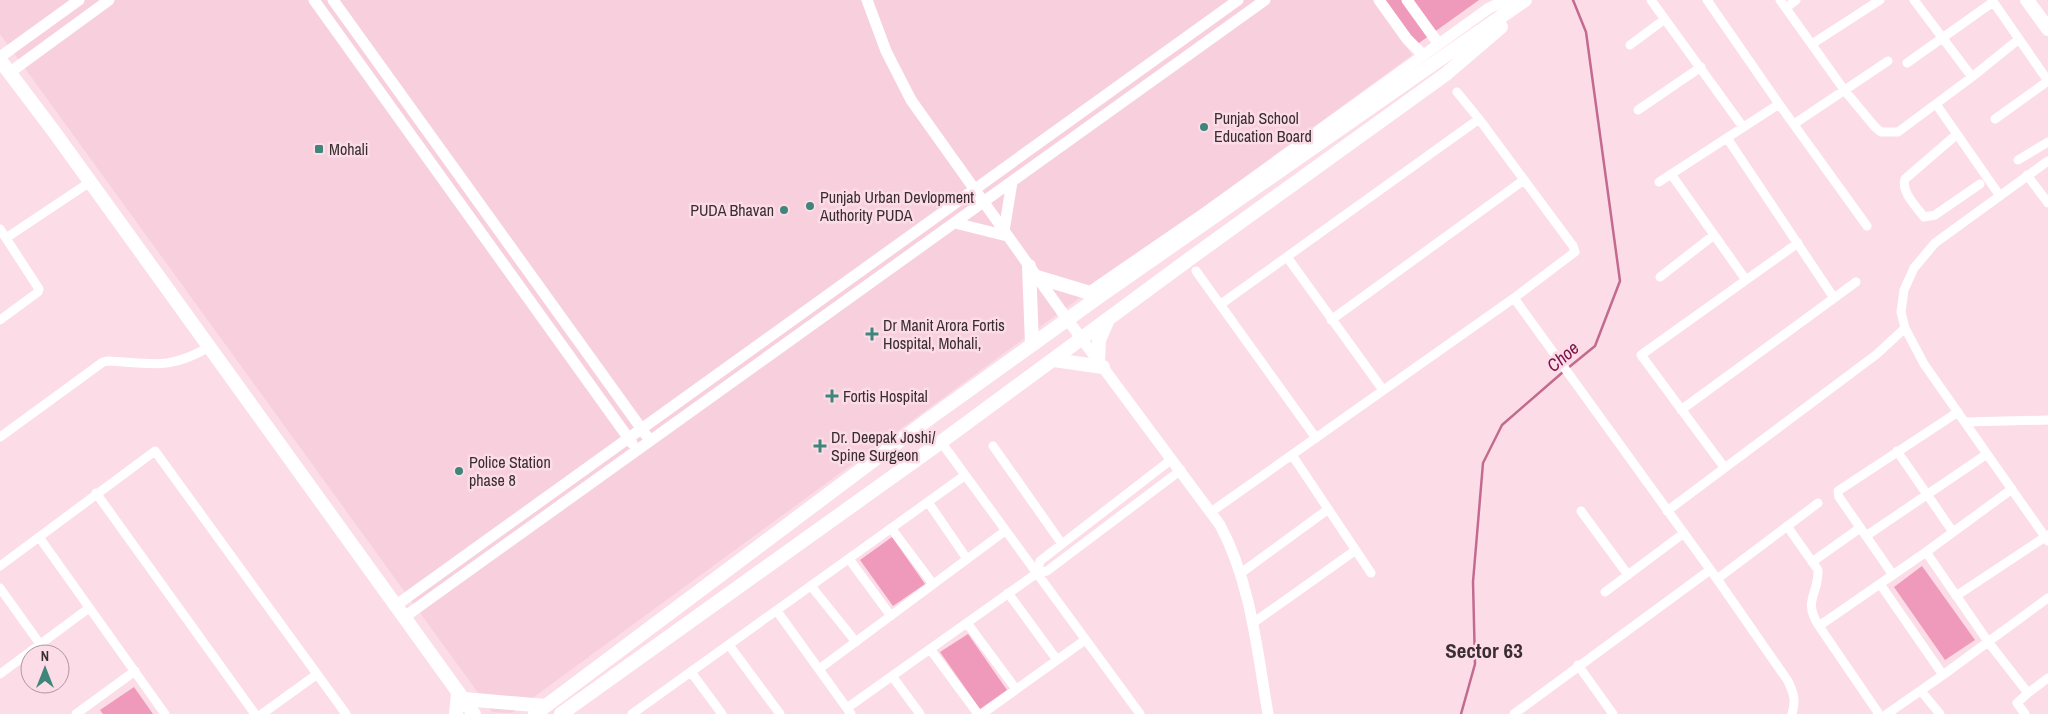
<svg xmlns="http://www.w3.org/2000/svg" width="2048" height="714" viewBox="0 0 2048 714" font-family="'Archivo Narrow',sans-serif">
	<rect width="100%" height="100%" fill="#fcdde7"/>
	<!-- built -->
	<path fill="#f7cfdd" d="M0,0H1373L1412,55L512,713L492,712L0,34Z"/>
	<!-- green -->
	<path fill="#ef9aba" d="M1378,0H1479L1412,48Z
		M892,537L925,584L893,606L860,560Z
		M1922,566L1975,640L1945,660L1894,587Z
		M968,634L1007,690L980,709L940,652Z
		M134,687L153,714H103L100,710Z"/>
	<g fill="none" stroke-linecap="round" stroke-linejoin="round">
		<!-- stream -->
		<path stroke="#c36b8f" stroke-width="2.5" d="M1568,368L1595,346L1620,281L1586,32L1573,0
			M1461,714L1475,664L1473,582L1483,463L1502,425L1563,372"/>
		<!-- minor -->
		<path stroke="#fff" stroke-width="9" d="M1651,0L1743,127
			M1707,0L1779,104L1867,226
			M1780,0L1845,91L1875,127L1881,132H1898L1972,77L2019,39
			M1914,0L1972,77
			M1992,0L2048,81L1995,119
			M1786,8L1796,0
			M1812,44L1880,0
			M1630,45L1665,19
			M1907,63L1993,2
			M1936,104L2000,196
			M1638,110L1701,67
			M1794,124L1888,61
			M1956,135L1905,179C1901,192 1916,206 1924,217L1935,215L1980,184
			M1727,138L1834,298
			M2018,160L2048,142
			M2048,161L1935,243L1914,268L1904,290L1901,312L1905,328L1924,364L2048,541
			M1671,174L1746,280
			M2027,175L2048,203
			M1659,182L1779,104
			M0,229L39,289L38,292L0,320
			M6,238L90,182
			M1287,257L1383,390
			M1196,271L1316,438
			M1660,277L1714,235
			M1514,298L1717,579L1788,681C1794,694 1796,700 1792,714
			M1221,304L1479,119
			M1331,320L1524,180
			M1681,410L1856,282
			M1965,422L2048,420
			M0,437L103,362L107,361C151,363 168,371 209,347
			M941,442L1140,714
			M993,446L1062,544
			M1897,451L1953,532
			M1724,467L1641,355L1798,243
			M2012,489L1926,552L1989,643L2028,693L2048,678
			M96,493L255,714
			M928,502L967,559
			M1581,511L1628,575
			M1667,511L1877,354L1905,328
			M1211,512L1514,298L1575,252L1573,246L1479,119L1457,92
			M1787,526L1818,570C1819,595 1802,600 1819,626L1926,552
			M891,528L933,584
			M1866,536L1987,454
			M39,537L165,714
			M1355,549L1371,573
			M849,559L891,616
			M1812,562L1860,528
			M0,566L155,451L346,714
			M1037,573L1040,561L1172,459
			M1241,573L1327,510
			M1893,575L1839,497L1838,491L1958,412
			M1717,579L1818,503
			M1880,584L1943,675L2048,598
			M811,586L856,642
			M0,588L40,644
			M1605,592L1684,533
			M1008,593L1057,660
			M1956,596L2048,535
			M777,611L851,714
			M967,623L1016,689
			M1253,623L1353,552L1355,549L1292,455
			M1819,626L1879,714
			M729,645L780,714
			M930,649L978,714
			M1578,665L1613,714
			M819,669L1005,531
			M691,672L722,714
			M0,674L89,608
			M892,676L920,714
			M1921,691L1940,714
			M847,708L1037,573L1047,571L1181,470
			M76,714L135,671
			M262,714L316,675
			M632,714L964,476
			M982,714L1085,640
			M1514,714L1710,570
			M1887,714L1943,675
			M2025,714L2017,703L2028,693"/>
		<!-- tertiary -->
		<path stroke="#fff" stroke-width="11" d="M314,0L632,443
			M333,0L646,435
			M867,0L886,51L911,100L1067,319L1220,525C1251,583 1257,650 1268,714
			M1379,0L1407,39L1423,55
			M1407,0L1438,43
			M0,57L79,0
			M9,73L109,0
			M955,223L1007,236
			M1004,231L1012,182
			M1088,293L1206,212L1489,8L1500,3H1521
			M395,606L1238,0
			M403,618L1265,0"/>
		<!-- secondary -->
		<path stroke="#fff" stroke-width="14" d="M2027,0L2048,29
			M0,60L55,133L474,714
			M1029,266L1032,344
			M1037,277L1100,296
			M1054,360L1103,367
			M1098,361L1099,340L1107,322
			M464,699L546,706
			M456,714L458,693
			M535,714L926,421L1100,296L1525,0
			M561,714L941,442L1188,260L1446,74L1501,27"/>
	</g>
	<!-- markers -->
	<g fill="#40857a" stroke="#fcdde7" stroke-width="2">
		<circle cx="1204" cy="127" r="5"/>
		<rect x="314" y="144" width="10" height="10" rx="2.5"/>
		<circle cx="810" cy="206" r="5"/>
		<circle cx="784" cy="210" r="5"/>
		<path d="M869.5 326.5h5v5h5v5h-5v5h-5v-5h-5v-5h5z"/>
		<path d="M829.5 388.5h5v5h5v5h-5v5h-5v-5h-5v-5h5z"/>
		<path d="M817.5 438.5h5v5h5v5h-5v5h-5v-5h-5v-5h5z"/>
		<circle cx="459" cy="471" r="5"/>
	</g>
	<g text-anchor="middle" stroke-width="5" stroke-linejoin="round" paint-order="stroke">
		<!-- poi labels -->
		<g font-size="16" fill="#3a2e32" stroke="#fcdde7" text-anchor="start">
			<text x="1214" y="124">Punjab School<tspan x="1214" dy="18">Education Board</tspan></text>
			<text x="329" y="155">Mohali</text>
			<text x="820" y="203">Punjab Urban Devlopment<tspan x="820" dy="18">Authority PUDA</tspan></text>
			<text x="774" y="216" text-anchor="end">PUDA Bhavan</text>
			<text x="883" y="331">Dr Manit Arora Fortis<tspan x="883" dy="18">Hospital, Mohali,</tspan></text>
			<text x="843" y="402">Fortis Hospital</text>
			<text x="831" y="443">Dr. Deepak Joshi/<tspan x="831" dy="18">Spine Surgeon</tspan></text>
			<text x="469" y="468">Police Station<tspan x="469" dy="18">phase 8</tspan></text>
		</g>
		<!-- water labels -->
		<g font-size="18" font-style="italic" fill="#7d1149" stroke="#fcdde7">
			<text transform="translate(1563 357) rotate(-41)" y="6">Choe</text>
		</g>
		<!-- district labels -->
		<g font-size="21" font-weight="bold" fill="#3a2e32" stroke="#fcdde7">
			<text x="1484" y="658">Sector 63</text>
		</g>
	</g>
	<!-- north arrow -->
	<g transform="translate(45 669)"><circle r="24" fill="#fcdde7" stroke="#ae979f"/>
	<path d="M0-4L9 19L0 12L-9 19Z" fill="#40857a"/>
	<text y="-8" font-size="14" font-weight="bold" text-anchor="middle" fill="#3a2e32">N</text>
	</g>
</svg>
